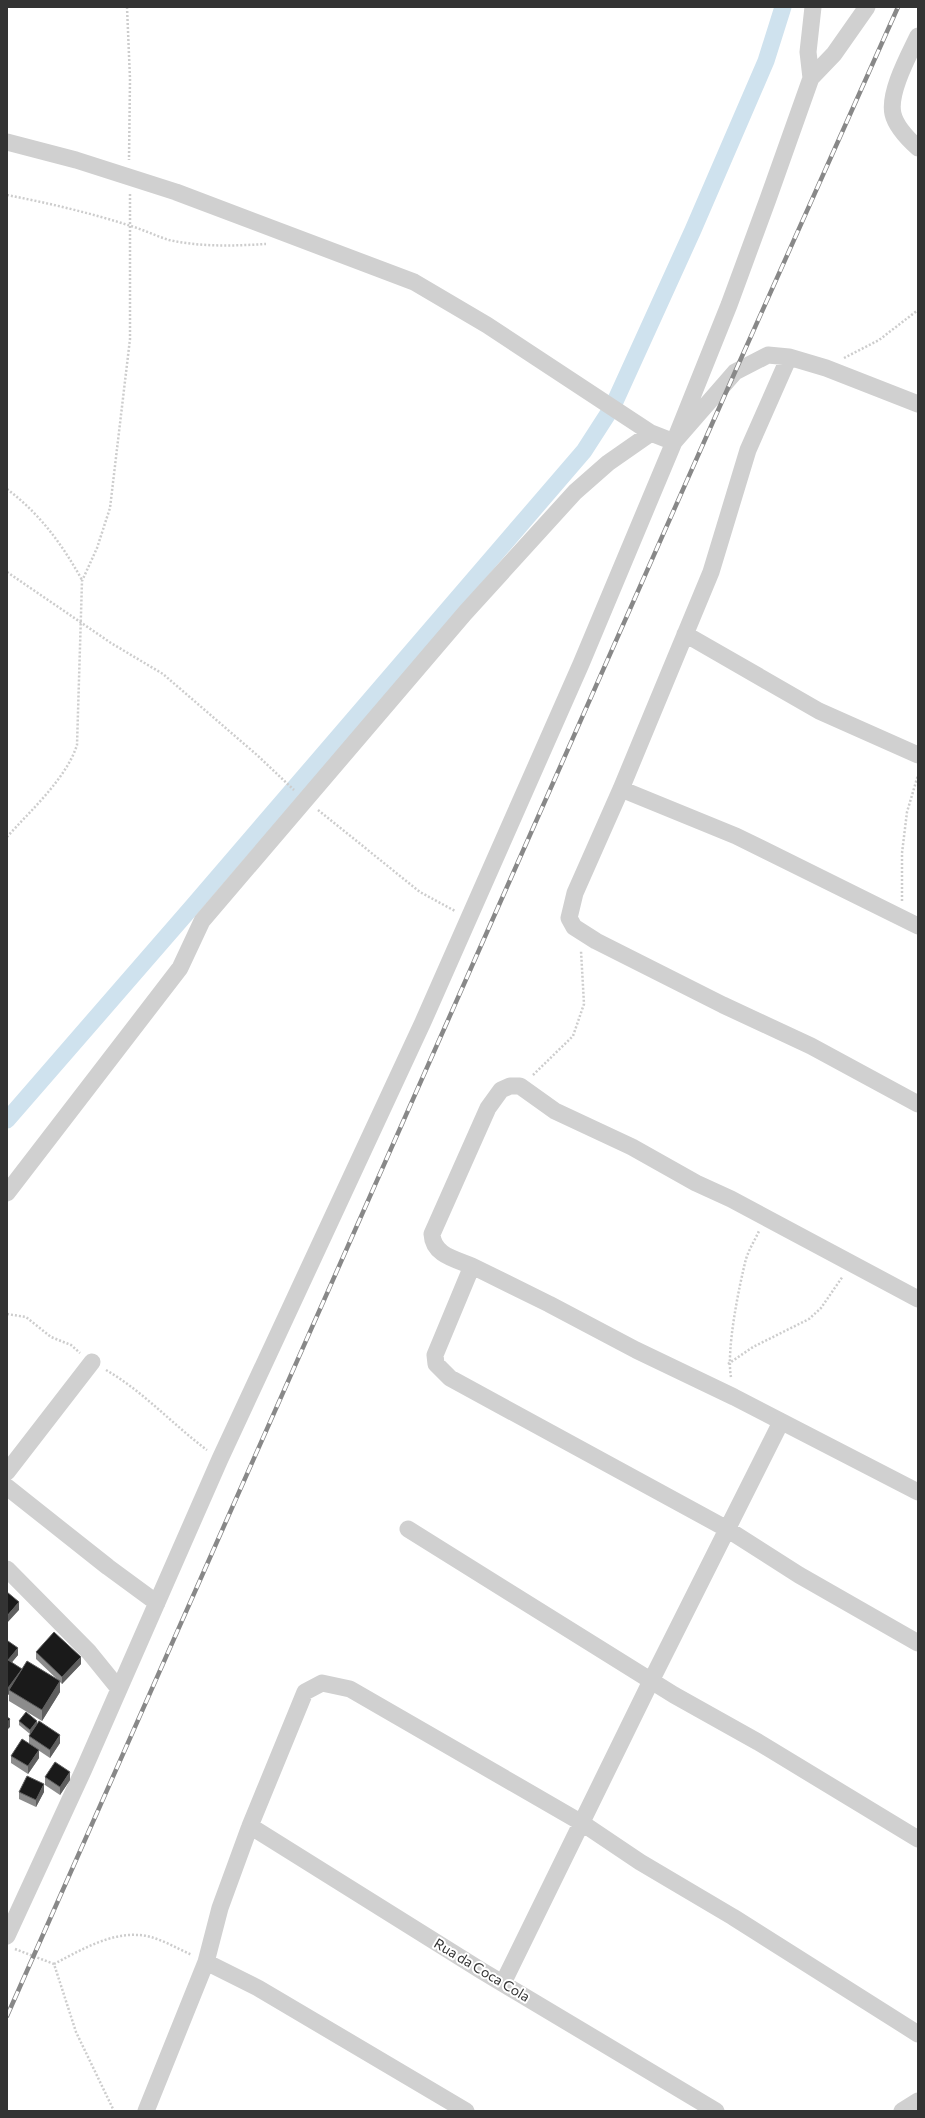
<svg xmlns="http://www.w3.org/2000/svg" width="925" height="2118" viewBox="0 0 925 2118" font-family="Commissioner,sans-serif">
	<rect width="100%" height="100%" fill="#fff"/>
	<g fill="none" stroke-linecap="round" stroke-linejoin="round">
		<!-- canal -->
		<path stroke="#cfe2ee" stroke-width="17" d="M7,1120L192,907L584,451L613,406L693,230L766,61L783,7"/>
		<!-- path -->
		<path stroke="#cdcdcd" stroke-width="2.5" stroke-dasharray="2 2" stroke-linecap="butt" d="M127,7L130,79L129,160
			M7,195C48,203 91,213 131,226C144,230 156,236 169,240C200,247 234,246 266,244
			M844,358L879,340L918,310
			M7,489C40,514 62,544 82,580
			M7,572L111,643L163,674L257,755L294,790
			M318,810L420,892L455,911
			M7,837C30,811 66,779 77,745L82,581L97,548L110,508L130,339V193
			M902,901V853L907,812L918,775
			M533,1075L573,1036L584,1004L581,951
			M7,1314L26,1317L51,1337L71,1345L80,1353
			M728,1364L753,1347L809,1319L821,1308L843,1276
			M106,1370C144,1392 172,1424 207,1450
			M731,1377C726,1351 739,1286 746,1259C749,1249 755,1240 759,1231
			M15,1949L54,1964L76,2032L114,2111
			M54,1964C79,1951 109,1933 138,1935C155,1935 176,1948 192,1955"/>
		<!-- minor -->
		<path stroke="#d0d0d0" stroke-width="17" d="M918,36C909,55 888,93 893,114C896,127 908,139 918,148
			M811,78L808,52L813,7
			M7,142L76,160L176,192L414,282L487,325L651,433
			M789,357L748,450L711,572L621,789L575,893L569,918L574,927L596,941L723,1005L811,1046L918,1104
			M685,634L819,711L918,755
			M621,789L736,836L918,926
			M7,1193L180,968L202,921L465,613L575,492L608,463L651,433L674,442L735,372L768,355L789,357L826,368L918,404
			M472,1266L549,1304L636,1350L734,1397L918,1492
			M918,1299L731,1199L696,1183L632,1147L555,1111L520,1086H510L501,1090L488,1108L432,1234C433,1255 455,1259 472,1266L435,1355L436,1364L450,1378L727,1529L799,1575L918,1643
			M7,1472L92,1362
			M7,1487L108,1567L157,1603
			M408,1529L674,1695L758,1742L918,1839
			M7,1569L89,1652L119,1689
			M250,1826L482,1971L716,2111
			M7,1936L84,1769L220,1459L423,1022L581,664L674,442L729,305L768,199L811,78L834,54L867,7
			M206,1962L258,1988L466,2111
			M503,1983L651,1681L781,1422
			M146,2111L206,1962L220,1908L250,1826L305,1692L322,1683L350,1689L582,1823L640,1862L733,1917L918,2034
			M902,2111L918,2101"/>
		<!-- rail casing -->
		<g stroke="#888" stroke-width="4.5">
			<path id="rail" d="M7,2016L735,372L898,7"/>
		</g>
		<!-- rail -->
		<use href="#rail" stroke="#fff" stroke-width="3" stroke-dasharray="9" stroke-linecap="butt"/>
	</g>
	<!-- wall -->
	<path fill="#8c8c8c" d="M7,1643L18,1655L12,1662L22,1670L58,1680L36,1659V1652L81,1664L62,1684L60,1682V1692L42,1721L9,1701V1694L8,1695H7Z
		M19,1721L37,1724L60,1743L50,1758L29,1744V1736L34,1728L30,1734L19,1725Z
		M11,1756L39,1758L28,1774L11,1763Z
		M45,1777L70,1780L60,1795L45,1785Z
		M19,1792H44L36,1807L19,1799Z"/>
	<!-- shaded-wall -->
	<path fill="#5f5f5f" d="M19,1602V1610L7,1623V1616Z
		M18,1648V1655L8,1667V1660Z
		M81,1657V1664L62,1684V1677Z
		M22,1669V1677L9,1690V1694L8,1695V1688Z
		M60,1681V1692L42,1721V1710Z
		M10,1719V1727L7,1730V1723Z
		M37,1721V1725L30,1734V1730Z
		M60,1735V1743L50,1758V1750Z
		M39,1750V1758L28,1774V1766Z
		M70,1772V1780L60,1795V1787Z
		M44,1784V1792L36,1807V1800Z"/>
	<!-- building -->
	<path fill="#1a1a1a" stroke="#5f5f5f" d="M7,1592L19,1602L7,1616Z
		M54,1632L81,1657L62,1677L36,1652Z
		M8,1641L18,1648L8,1660L22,1669L8,1688L7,1687V1643Z
		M27,1661L60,1681L42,1710L9,1690Z
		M26,1712L37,1721L30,1730L19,1721Z
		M7,1717L10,1719L7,1723Z
		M39,1721L60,1735L50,1750L29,1736Z
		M22,1739L39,1750L28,1766L11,1756Z
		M55,1762L70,1772L60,1787L45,1777Z
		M27,1776L44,1784L36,1800L19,1792Z"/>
	<g text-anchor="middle" stroke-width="4" stroke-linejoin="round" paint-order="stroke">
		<!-- street labels -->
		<g font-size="14" fill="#333" stroke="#fff">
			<text transform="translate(482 1970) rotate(31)" y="5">Rua da Coca Cola</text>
		</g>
	</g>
	<!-- border -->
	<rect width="925" height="2118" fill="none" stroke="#333333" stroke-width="16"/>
</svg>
